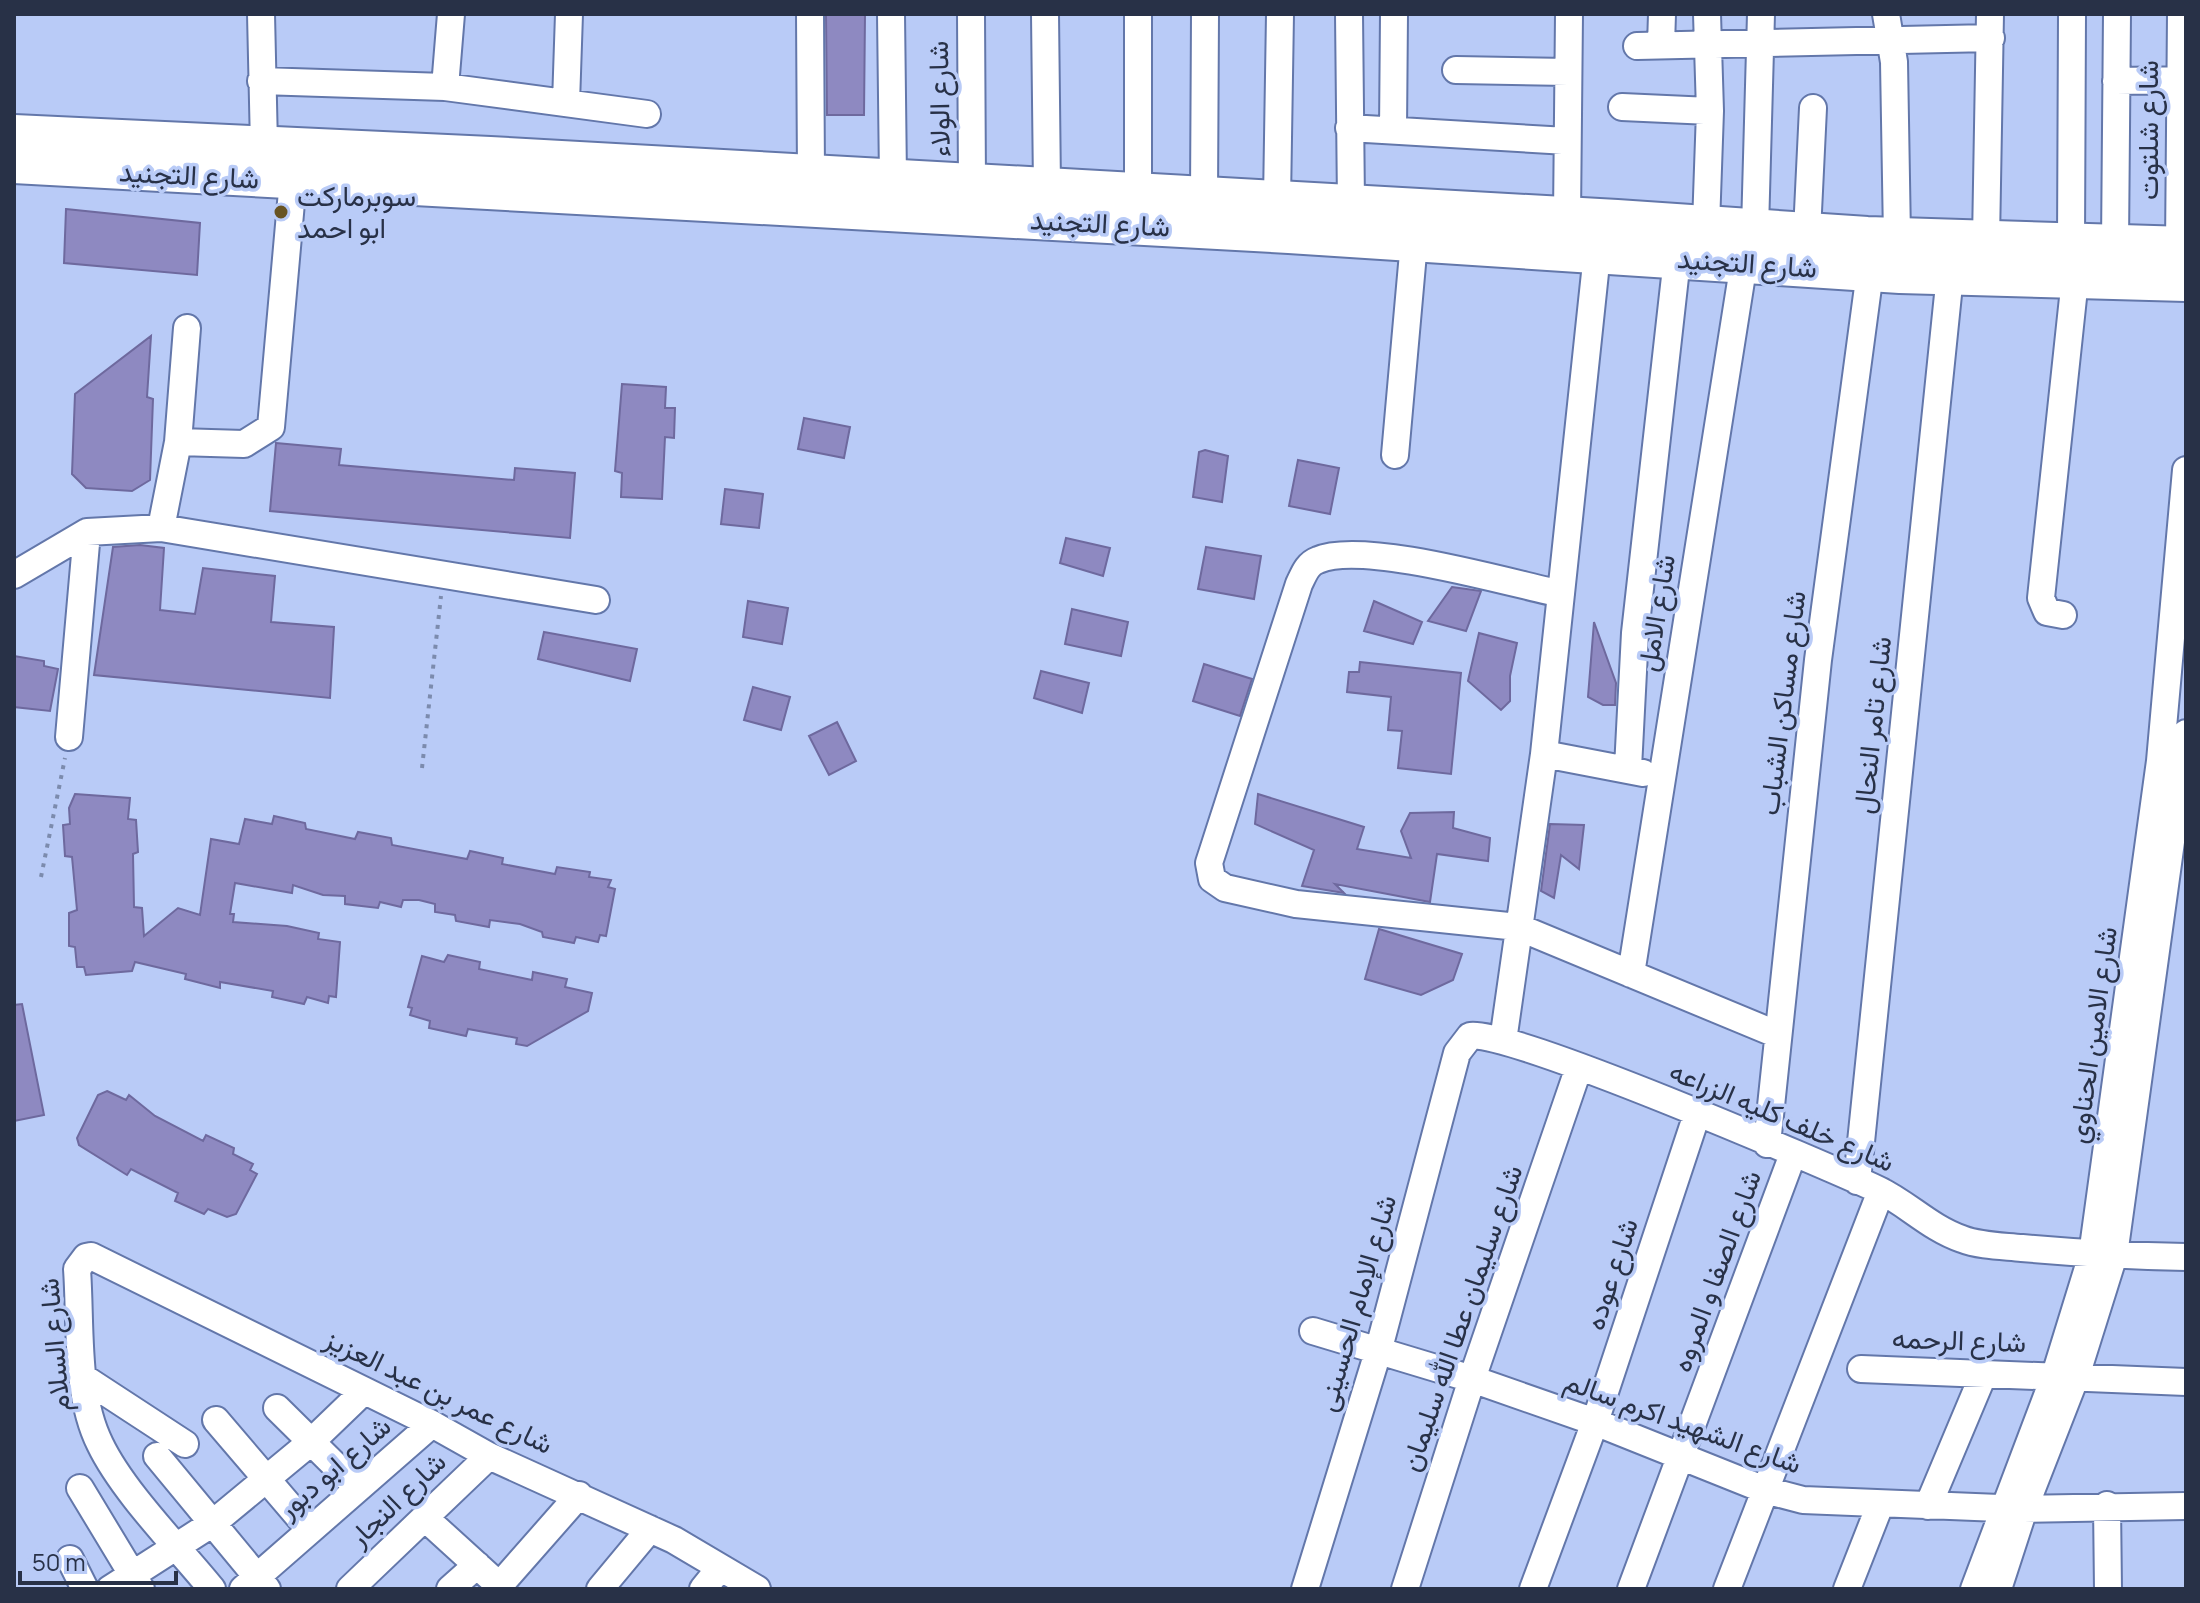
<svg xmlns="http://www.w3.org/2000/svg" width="2200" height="1603" viewBox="0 0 2200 1603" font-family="Manrope,Vazirmatn,sans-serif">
	<rect width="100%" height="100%" fill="#b9cbf7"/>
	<!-- building -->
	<path fill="#8e89c1" stroke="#6e699e" stroke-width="2" d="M826,14H865L864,115H827Z
		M66,209L200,223L197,275L64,263Z
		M151,336L147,397L153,399L150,480L132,491L86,488L72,474L75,394Z
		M622,384L666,387L665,408H675L674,438L665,437L662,499L621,497L622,473L615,471Z
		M804,418L850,427L844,458L798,449Z
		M276,443L341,449L339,465L514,480L515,468L575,473L570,538L270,511Z
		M1205,450L1228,456L1222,502L1193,497L1199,452Z
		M1298,460L1339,468L1330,514L1289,506Z
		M725,489L763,494L759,528L721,524Z
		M1066,538L1110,548L1103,576L1060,563Z
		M140,545L164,548L160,610L195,614L203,568L275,576L271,622L334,627L330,698L94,675L113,547Z
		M1206,547L1261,556L1254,599L1198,589Z
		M1452,587L1481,591L1466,631L1428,621Z
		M748,601L788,608L782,644L743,637Z
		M1374,601L1422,622L1413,644L1364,631Z
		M1072,609L1128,622L1121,656L1065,644Z
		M1594,622L1616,683L1615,705H1603L1588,697Z
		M544,632L637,649L630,681L538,659Z
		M1479,633L1517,643L1510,676V701L1501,710L1468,681Z
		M14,656L44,661V666L58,669L50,711L14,707Z
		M1360,662L1461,673L1451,774L1398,768L1402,731L1388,730L1391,697L1347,692L1349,672H1359Z
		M1204,664L1252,679L1240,716L1193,701Z
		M1041,671L1089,683L1082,713L1034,698Z
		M753,687L790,697L781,730L744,720Z
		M837,722L856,761L829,775L809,736Z
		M75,794L130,798L128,819L136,820L138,852L133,854L134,907L142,908L144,936L178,908L200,915L211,839L239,844L245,819L272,824L274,816L305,823L306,829L355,839L358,832L391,838L392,845L467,859L470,851L503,858L502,864L555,874L557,867L590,872L589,877L611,880L608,887L615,889L606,936L600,935L598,942L576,937L574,943L543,937L542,932L520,924L490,920L489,927L456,921L455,915L435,912V904L419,900H403L401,907L380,902L378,908L345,904V896L323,895L293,885L292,893L235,883L230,914H234L233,922L287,926L319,933L318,939L340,942L336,997L329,996L328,1003L307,997L304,1004L272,997L273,991L220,982V988L185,979L186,974L135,962L132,971L86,975L84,967H77L75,947L69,946V913L77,910L72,857L65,856L63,825L70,824L69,808Z
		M1258,794L1364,827L1357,849L1411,858L1401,831L1410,813L1454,812L1453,828L1490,838L1488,861L1437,854L1430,902L1335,884L1344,893L1302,886L1314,850L1255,824Z
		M1550,824L1584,825L1579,869L1561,855L1554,898L1541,891Z
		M1379,929L1462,954L1453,980L1421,995L1365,979Z
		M448,955L480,962L479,969L532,980L533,972L567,979L565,987L592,993L588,1011L527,1046L516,1044L517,1038L468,1029L466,1036L429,1028L430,1021L410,1015L412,1008L408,1007L422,956L444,962Z
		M22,1004L44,1115L14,1121V1005Z
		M107,1091L126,1100L129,1095L155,1116L203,1141L206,1135L234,1148L233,1154L253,1164L250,1170L257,1174L236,1214L227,1217L208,1209L204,1214L175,1201L178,1193L131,1169L127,1175L79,1145L77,1138L98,1095Z"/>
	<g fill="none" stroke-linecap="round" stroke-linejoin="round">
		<!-- minor casing -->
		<g stroke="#6377aa" stroke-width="30">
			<path id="minor" d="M261,14L264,146
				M810,14L811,174
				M891,14L893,179
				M971,14L972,183
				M1045,14L1047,187
				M1349,14L1351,204
				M1886,14L1894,62L1897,237
				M1661,45L1662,14
				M1637,46L1991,38
				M1456,70L1568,72
				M261,81L445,87L647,114
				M2116,81L2186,80
				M445,87L451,14
				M566,103L569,14
				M1622,107L1710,111
				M1349,128L1567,141
				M1393,130L1394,14
				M1138,192V14
				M1204,196L1205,14
				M1277,200L1280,14
				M1567,216L1569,14
				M1706,225L1710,111L1707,14
				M1755,229L1761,14
				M1807,232L1813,108
				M1986,240L1990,14
				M2071,242L2072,14
				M2115,244L2117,14
				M2179,246L2181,14
				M178,442L244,444L271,427L293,180
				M1395,455L1414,242
				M161,528L178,442L187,328
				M14,575L87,532L161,528L596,600
				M1561,594C1510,583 1362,540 1318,560C1307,564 1304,574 1299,584L1209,863L1212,879L1225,888L1296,904L1518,927L1776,1034
				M2063,615L2047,612L2041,598L2075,279
				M69,737L87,532
				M1544,754L1643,773
				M1628,768L1635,633L1677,259
				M1631,974L1744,262
				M1503,1041L1544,754L1597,254
				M1767,1144L1818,660L1870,272
				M1857,1181L1950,275
				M1313,1331L1472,1379L1595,1422L1765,1490L1803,1500L2024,1509L2186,1506
				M1861,1369L2186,1382
				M84,1378L185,1444
				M277,1408L358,1488
				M216,1420L310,1530
				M157,1456L267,1589
				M80,1488L141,1589
				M2107,1505L2108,1589
				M1928,1506L1984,1373
				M425,1518L503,1589
				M70,1559L85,1589
				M499,1586L579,1495
				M110,1589L213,1523L311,1442L364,1391
				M212,1589C178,1547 123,1492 100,1444C75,1394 81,1325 77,1269L86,1257L91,1256L432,1424L489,1456L674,1540L757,1589
				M243,1589L432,1424
				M350,1589L489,1456
				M450,1589L477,1565
				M600,1589L650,1529
				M703,1589L720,1568
				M1305,1589L1378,1352L1457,1053L1470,1036C1504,1027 1827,1166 1879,1190C1908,1204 1930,1228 1962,1239C1980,1246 2002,1246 2022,1248C2077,1253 2131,1256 2186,1257
				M1405,1589L1472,1379L1579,1067
				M1533,1589L1595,1422L1697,1114
				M1631,1589L1793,1154
				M1727,1589L1881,1191
				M1847,1589L1880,1505
				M1974,1589L2055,1375L2092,1255L2160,761L2186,470
				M1998,1589L2024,1509L2076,1376L2114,1255L2186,733"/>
		</g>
		<!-- highway casing -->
		<g stroke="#6377aa" stroke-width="42">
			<path id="highway" d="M14,134L490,156L1617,219L1867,236L2186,246
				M14,164L1289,234L1900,274L2186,282"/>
		</g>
		<!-- path -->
		<path stroke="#7c8bad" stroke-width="4" stroke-dasharray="4 6" stroke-linecap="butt" d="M422,768L441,596
			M41,877L65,758"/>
		<!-- minor -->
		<use href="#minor" stroke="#fff" stroke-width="26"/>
		<!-- highway -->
		<use href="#highway" stroke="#fff" stroke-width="38"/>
	</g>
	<!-- markers -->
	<circle fill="#685423" stroke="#b9cbf7" stroke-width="3" cx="281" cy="212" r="8"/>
	<g text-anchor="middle" stroke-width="7" stroke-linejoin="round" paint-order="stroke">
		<!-- street labels -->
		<g font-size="28" fill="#283147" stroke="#b9cbf7">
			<text transform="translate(939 99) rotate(-91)" y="10">شارع الولاء</text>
			<text transform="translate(2148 130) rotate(-90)" y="10">شارع شلتوت</text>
			<text transform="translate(189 175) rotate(3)" y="10">شارع التجنيد</text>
			<text transform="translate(1100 223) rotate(3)" y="10">شارع التجنيد</text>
			<text transform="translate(1747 263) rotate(4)" y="10">شارع التجنيد</text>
			<text transform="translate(1656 613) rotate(-81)" y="10">شارع الامل</text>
			<text transform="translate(1782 703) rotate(-83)" y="10">شارع مساكن الشباب</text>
			<text transform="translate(1872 725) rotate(-84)" y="10">شارع تامر النحال</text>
			<text transform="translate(2092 1035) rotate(-82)" y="10">شارع الامين الحناوي</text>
			<text transform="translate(1782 1116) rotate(23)" y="10">شارع خلف كليه الزراعه</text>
			<text transform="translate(1716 1271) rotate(-70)" y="10">شارع الصفا و المروه</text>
			<text transform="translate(1611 1274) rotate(-72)" y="10">شارع عوده</text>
			<text transform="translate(1356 1303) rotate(-74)" y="10">شارع الإمام الحسينى</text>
			<text transform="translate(1461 1318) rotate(-71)" y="10">شارع سليمان عطا الله سليمان</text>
			<text transform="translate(1959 1340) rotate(2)" y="10">شارع الرحمه</text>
			<text transform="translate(54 1345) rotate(-95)" y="10">شارع السلام</text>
			<text transform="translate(439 1391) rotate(26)" y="10">شارع عمر بن عبد العزيز</text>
			<text transform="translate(1683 1422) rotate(20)" y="10">شارع الشهيد اكرم سالم</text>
			<text transform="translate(334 1467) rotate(-41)" y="10">شارع ابو دبور</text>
			<text transform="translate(397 1499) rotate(-44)" y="10">شارع النجار</text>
		</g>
		<!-- poi labels -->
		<g font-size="28" fill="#283147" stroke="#b9cbf7" text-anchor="start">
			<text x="297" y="206">سوبرماركت<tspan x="297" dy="32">ابو احمد</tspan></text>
		</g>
	</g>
	<!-- border -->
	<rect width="2200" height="1603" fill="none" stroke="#283147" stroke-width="32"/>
	<!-- scale -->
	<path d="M20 1571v12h156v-12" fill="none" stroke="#283147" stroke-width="4"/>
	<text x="32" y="1571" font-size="24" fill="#283147" stroke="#b9cbf7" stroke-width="6" paint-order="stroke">50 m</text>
</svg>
